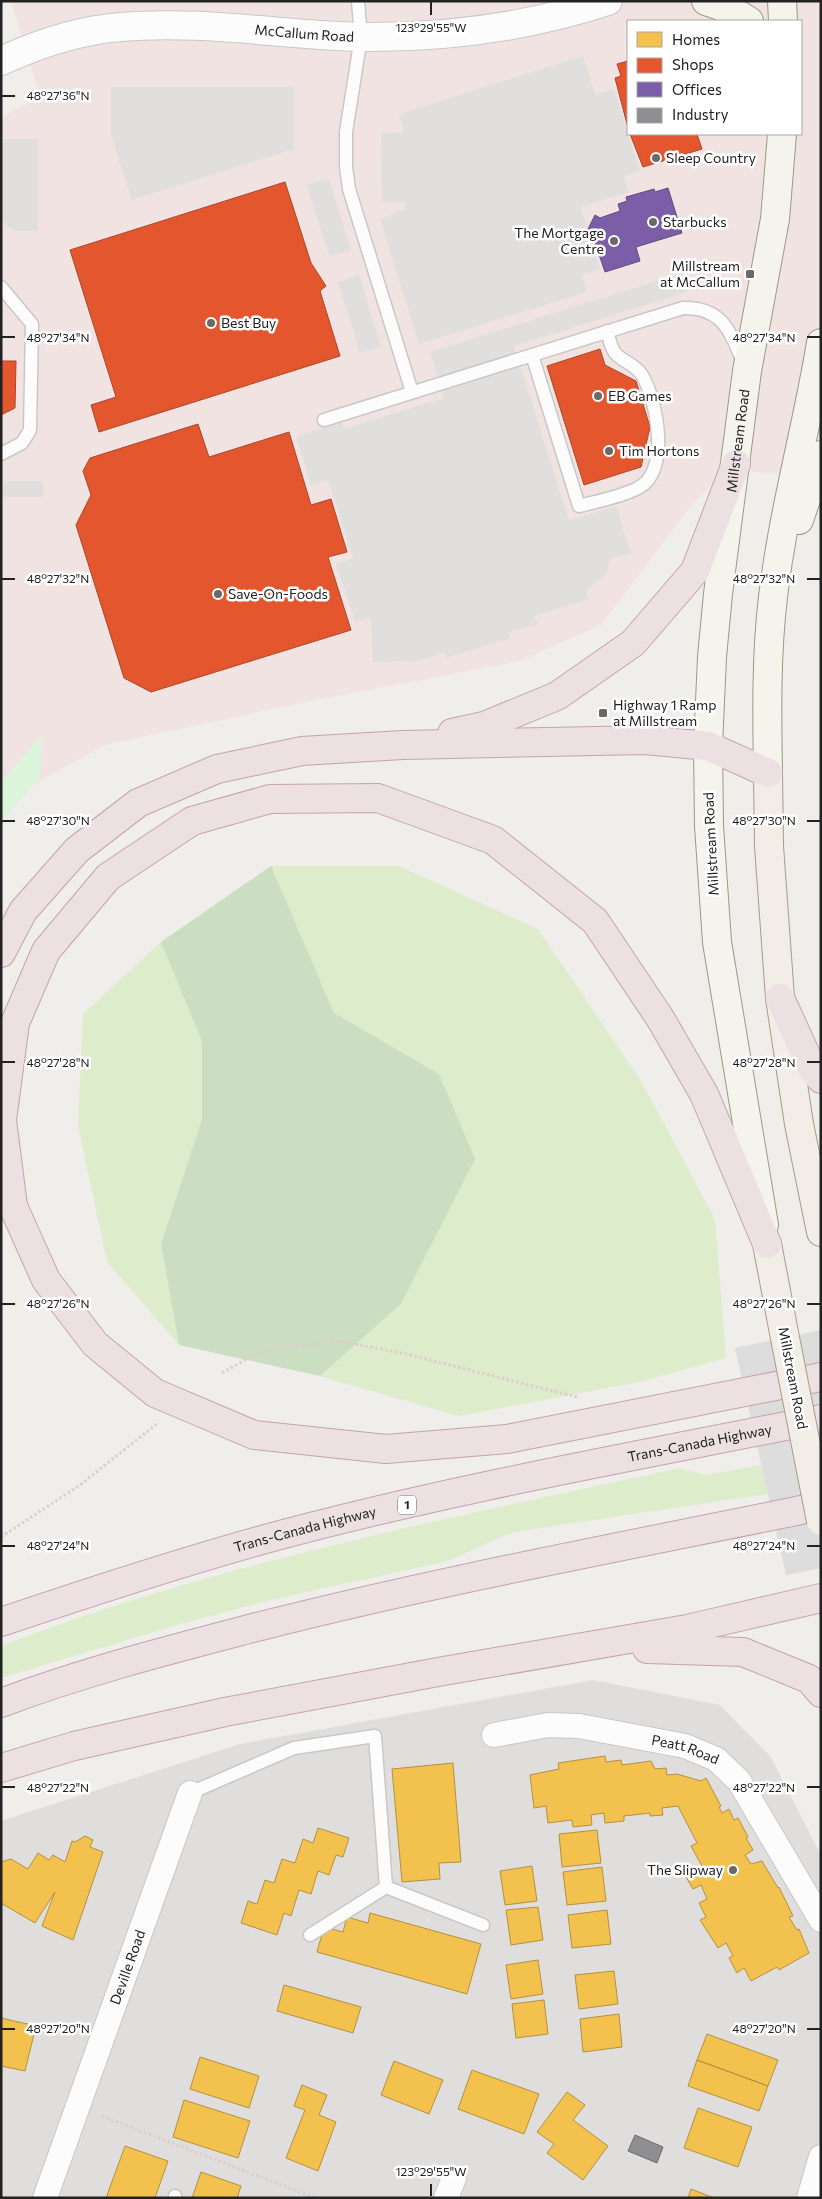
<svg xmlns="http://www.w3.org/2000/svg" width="822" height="2199" viewBox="0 0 822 2199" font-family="Commissioner,sans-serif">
	<rect width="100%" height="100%" fill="#f0eeeb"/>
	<!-- residential -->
	<path fill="#dfdedc" d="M593,1680L720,1705L770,1756L821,1855V2198H1V1821L240,1744Z"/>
	<!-- commercial -->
	<path fill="#f1e3e1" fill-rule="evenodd" d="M11,1H821V479L727,469L688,510L601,625L520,661L301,703L105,745L1,803V117L40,97ZM628,21H801V134H628Z"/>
	<!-- grass -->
	<path fill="#ddeccb" d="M271,866H399L538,929L641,1081L715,1219L726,1358L639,1382L459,1416L320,1376L401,1304L439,1074L334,1013Z
		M161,942L202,1040V1119L161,1244L179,1345L107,1262L78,1125L83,1014Z
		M761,1465L768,1494L527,1530L505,1535L453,1559L435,1564L266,1601L177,1625L1,1678V1646C220,1562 451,1518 680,1468L706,1475Z"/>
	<!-- forest -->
	<path fill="#cbdec1" d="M271,866L334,1013L439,1074L475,1159L401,1304L320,1376L179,1345L161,1244L202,1119V1041L161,942Z"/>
	<!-- park -->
	<path fill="#daf5da" d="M41,736L40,777L1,822V782Z"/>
	<!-- parking -->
	<path fill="#e0dfde" d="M583,56L596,95L614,89L640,171L624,176L629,192L581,207L600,269L582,275L587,292L419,344L380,219L405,209V202H382L381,133L404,132L399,114Z
		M111,87H294V149L132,200L111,135Z
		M1,139H38V231H15L1,221Z
		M329,178L351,250L329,256L307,185Z
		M682,273L688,292L514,346L569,520L616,506L631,553L610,559L607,574L586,590L589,599L535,616L537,624L508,633L510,638L446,658L444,653L417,661L373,662L371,617L355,622L336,564L353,558L328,480L311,485L296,437L342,422L344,429L444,398L430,352Z
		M359,275L381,346L360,353L338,282Z
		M1,481H43V497H1Z"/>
	<!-- pier -->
	<path fill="#dedddd" d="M821,1330V1568L786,1575L735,1348Z"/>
	<!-- homes -->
	<path fill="#f2c14e" stroke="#b49141" d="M605,1756L606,1762L621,1760L622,1765L651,1761L655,1769L666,1768L667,1775L677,1774L701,1781L706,1778L721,1806L719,1807L722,1813L729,1809L734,1820L738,1818L748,1837L746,1838L753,1850L745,1855L751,1864L762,1861L778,1888L779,1887L793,1916L789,1917L797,1930L799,1929L809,1953L779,1970L777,1967L751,1981L744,1968L737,1973L729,1958L733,1956L726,1943L718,1948L700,1920L706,1917L699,1903L707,1899L701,1885L693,1889L686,1877L703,1868L691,1846L697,1843L678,1806L662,1808L663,1815L650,1816V1813L624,1816V1821L605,1823L604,1813L591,1815L592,1825L573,1827L572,1820L548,1823L546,1806L534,1808L530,1775L559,1769L558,1763Z
		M453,1763L461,1862L439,1863L440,1879L402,1882L392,1769Z
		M318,1828L349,1838L343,1857L336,1855L329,1875L318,1871L311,1894L299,1890L291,1916L284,1913L277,1935L241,1923L248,1901L257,1904L265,1880L274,1883L282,1859L295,1863L303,1839L313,1843Z
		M597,1830L601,1863L562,1867L559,1834Z
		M85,1836L93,1840L90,1847L103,1852L73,1940L42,1926L55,1892L35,1923L1,1903V1862L11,1859L28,1869L38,1853L49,1860L53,1855L65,1862L72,1841L75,1842Z
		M532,1866L537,1901L505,1905L500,1871Z
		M602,1867L606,1901L567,1905L563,1872Z
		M538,1907L543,1940L511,1945L506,1910Z
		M607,1910L611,1944L572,1948L568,1915Z
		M370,1913L481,1944L467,1994L317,1952L324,1927L343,1932L347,1917L368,1923Z
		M538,1960L543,1994L511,1999L506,1965Z
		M614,1971L618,2004L579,2009L575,1975Z
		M284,1985L361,2007L353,2033L277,2011Z
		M544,2000L548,2034L516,2038L512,2004Z
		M619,2014L622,2047L583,2052L580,2019Z
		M1,2018L36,2026L25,2071L1,2066Z
		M707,2034L778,2060L768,2086L697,2060Z
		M200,2057L259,2076L249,2108L190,2089Z
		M697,2060L768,2086L759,2111L688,2086Z
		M394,2061L443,2080L429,2114L381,2095Z
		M472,2070L539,2094L524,2134L458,2109Z
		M302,2085L327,2095L319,2115L336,2122L318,2171L286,2158L305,2110L294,2106Z
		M567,2092L585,2105L573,2120L608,2146L583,2180L547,2153L554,2144L537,2132Z
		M184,2100L250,2121L238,2158L173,2137Z
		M698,2108L752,2127L738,2167L684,2148Z
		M125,2146L168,2161L155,2198H106Z
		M201,2172L241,2186L237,2198H192Z
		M691,2189L714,2198H688Z"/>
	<!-- shops -->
	<path fill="#e4572e" stroke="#aa472a" d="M628,61V128L615,78L621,76L617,64Z
		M630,134H697L702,149L643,167Z
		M285,182L311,263L326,286L320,291L340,356L99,432L91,405L116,397L70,250Z
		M600,349L605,365L636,381L650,427L641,467L584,485L547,366Z
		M1,361H16L15,408L1,415Z
		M198,424L209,457L289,432L311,505L331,499L347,552L328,557L351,630L151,692L124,678L76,525L91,495L83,471L90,458Z"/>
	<!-- offices -->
	<path fill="#7b5ea7" stroke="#604c7f" d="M668,188L682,233L636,247L640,261L605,272L592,234L587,231L595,215L600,218L620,211L618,204L627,201L626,197L654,189L655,192Z"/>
	<!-- industry -->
	<path fill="#8d8d92" stroke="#6d6d70" d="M635,2135L663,2147L657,2163L628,2151Z"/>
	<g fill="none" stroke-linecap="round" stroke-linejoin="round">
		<!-- service casing -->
		<g stroke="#c9c8c7" stroke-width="15">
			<path id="service" d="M358,1L361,37L346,132V167L349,189L412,392
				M1,287L32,324L30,430L22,443L1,454
				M532,355L579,506C598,501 621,497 638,488C671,472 657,400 642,375C635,364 623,362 615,353C611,348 609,338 607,331
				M324,420L683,308C723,307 730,332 744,364
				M190,1793L294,1748L375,1736L386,1887
				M386,1887L483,1925
				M310,1935L386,1887
				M175,2198V2196"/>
		</g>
		<!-- minor casing -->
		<g stroke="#c9c8c7" stroke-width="26">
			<g id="minor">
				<path id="s1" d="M494,1735L548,1725L579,1726L685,1746L716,1759L739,1781L821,1920"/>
				<path id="s2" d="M45,2198L190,1793"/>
				<path d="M446,2198L454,2178"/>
				<path d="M809,2198L821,2157"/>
			</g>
		</g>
		<!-- tertiary casing -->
		<g stroke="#c9c8c7" stroke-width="30">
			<g id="tertiary">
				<path id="s3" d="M1,61C38,44 80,30 121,27C202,20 282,35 362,37C447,38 528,27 608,1"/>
			</g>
		</g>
		<!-- secondary casing -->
		<g stroke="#999a82" stroke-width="30">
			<g id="secondary">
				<path d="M706,1L729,9L749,21"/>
				<path d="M782,1L783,21"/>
				<path d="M799,520L821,455"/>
				<path d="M768,773C767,714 766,655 773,597C783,511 807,428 821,343"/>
				<path id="s4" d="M764,1225L717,942L709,826L708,746L712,657L718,594L747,371L775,219L782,134"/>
			</g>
		</g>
		<!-- primary casing -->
		<g stroke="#a79c86" stroke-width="30">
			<path id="primary" d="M768,773L769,846L780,998L799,1124L821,1232
				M767,1244L785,1338"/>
		</g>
		<!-- motorway casing -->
		<g stroke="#c5a2ac" stroke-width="30">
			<g id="motorway">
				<path d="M452,733L484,726L557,696L633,643L695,571L736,464"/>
				<path d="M1,953L23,911L77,850L138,803L217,769L302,751L402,745L645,740L708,746L768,773"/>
				<path d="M780,998L813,1070L821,1079"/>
				<path d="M767,1244L704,1094L660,1018L595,921L493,840L378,798L270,799L192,821L108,877L46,951L15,1023L2,1120L13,1206L46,1280L95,1344L155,1393L254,1435L386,1449L507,1439L821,1377"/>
				<path id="s5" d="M1,1622C90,1592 178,1563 269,1538C450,1489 637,1456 821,1419"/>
				<path d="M647,1649L743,1652L809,1679L821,1693"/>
				<path d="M1,1703C83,1672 169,1650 253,1628C441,1580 631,1545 821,1506"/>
				<path d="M1,1768L74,1746L225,1712L438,1672L687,1629L821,1598"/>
			</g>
		</g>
		<!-- path -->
		<path stroke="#dccecd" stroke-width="3" stroke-dasharray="2.5 2.5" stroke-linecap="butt" d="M222,1373L256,1354L295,1346L341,1341L406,1354L577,1397
			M1,1537L80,1485L158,1423
			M102,2116L315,2198"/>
		<!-- service -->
		<use href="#service" stroke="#fdfcfc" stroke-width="12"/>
		<!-- minor -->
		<use href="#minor" stroke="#fdfcfc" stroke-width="24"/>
		<!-- tertiary -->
		<use href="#tertiary" stroke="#fdfcfc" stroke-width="28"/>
		<!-- secondary -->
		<use href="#secondary" stroke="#f4f4ed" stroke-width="28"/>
		<!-- primary -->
		<use href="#primary" stroke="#f3ede7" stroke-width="28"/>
		<!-- motorway -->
		<use href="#motorway" stroke="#ece0e2" stroke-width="28"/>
		<!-- primary-bridge casing -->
		<g stroke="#a79c86" stroke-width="30" stroke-linecap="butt">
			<path id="primary-bridge" d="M785,1338L821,1521"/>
		</g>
		<!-- primary-bridge -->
		<use href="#primary-bridge" stroke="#f3ede7" stroke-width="28"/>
	</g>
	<!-- ticks -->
	<path fill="none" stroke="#222" stroke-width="2" d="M431,2V15M2,96H15M2,337H15M807,337H820M2,579H15M807,579H820M2,821H15M807,821H820M2,1062H15M807,1062H820M2,1304H15M807,1304H820M2,1546H15M807,1546H820M2,1787H15M807,1787H820M2,2029H15M807,2029H820M431,2184V2196"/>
	<!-- markers -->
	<g fill="#6a6968" stroke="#fff" stroke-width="2">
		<circle cx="656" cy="158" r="5"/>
		<circle cx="653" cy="222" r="5"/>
		<circle cx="614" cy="241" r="5"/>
		<rect x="745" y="269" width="10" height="10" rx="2.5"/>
		<circle cx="211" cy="323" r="5"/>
		<circle cx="598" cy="396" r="5"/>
		<circle cx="609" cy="451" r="5"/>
		<circle cx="218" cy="594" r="5"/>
		<rect x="598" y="708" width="10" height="10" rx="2.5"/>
		<circle cx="733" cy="1870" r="5"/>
	</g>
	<g text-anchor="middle" stroke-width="5" stroke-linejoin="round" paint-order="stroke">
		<!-- shield labels -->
		<rect fill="#fff" stroke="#646464" stroke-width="1" x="398" y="1495.5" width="18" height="19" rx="4"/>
		<g font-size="12" font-weight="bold" fill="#222">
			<text x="407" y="1509">1</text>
		</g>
		<!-- street labels -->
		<g font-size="14" fill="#222" stroke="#fff">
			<text dy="5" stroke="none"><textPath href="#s3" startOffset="309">McCallum Road</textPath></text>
			<text dy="5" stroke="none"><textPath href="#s4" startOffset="790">Millstream Road</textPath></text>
			<text transform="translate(711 844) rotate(-93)" y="5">Millstream Road</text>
			<text transform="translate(793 1378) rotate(79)" y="5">Millstream Road</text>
			<text dy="5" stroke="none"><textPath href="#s5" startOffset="722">Trans-Canada Highway</textPath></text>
			<text dy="5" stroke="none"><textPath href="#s5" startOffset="318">Trans-Canada Highway</textPath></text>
			<text dy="5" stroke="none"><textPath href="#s1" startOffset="195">Peatt Road</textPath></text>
			<text dy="5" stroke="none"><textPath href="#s2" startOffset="245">Deville Road</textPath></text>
		</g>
		<!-- poi labels -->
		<g font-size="14" fill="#222" stroke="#fff" text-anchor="start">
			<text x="666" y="163">Sleep Country</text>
			<text x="663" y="227">Starbucks</text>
			<text x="604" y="238" text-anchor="end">The Mortgage<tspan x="604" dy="16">Centre</tspan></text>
			<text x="740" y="271" text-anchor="end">Millstream<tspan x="740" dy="16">at McCallum</tspan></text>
			<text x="221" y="328">Best Buy</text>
			<text x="608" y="401">EB Games</text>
			<text x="619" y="456">Tim Hortons</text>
			<text x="228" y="599">Save-On-Foods</text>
			<text x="613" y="710">Highway 1 Ramp<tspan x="613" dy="16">at Millstream</tspan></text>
			<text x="723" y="1875" text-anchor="end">The Slipway</text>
		</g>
	</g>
	<g font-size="12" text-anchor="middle" fill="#222" stroke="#fff" stroke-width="5" stroke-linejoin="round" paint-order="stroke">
		<text x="431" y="32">123°29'55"W</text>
		<text x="58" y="100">48°27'36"N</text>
		<text x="58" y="342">48°27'34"N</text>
		<text x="764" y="342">48°27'34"N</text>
		<text x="58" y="583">48°27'32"N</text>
		<text x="764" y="583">48°27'32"N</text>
		<text x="58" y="825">48°27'30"N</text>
		<text x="764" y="825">48°27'30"N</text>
		<text x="58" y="1067">48°27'28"N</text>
		<text x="764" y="1067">48°27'28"N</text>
		<text x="58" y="1308">48°27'26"N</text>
		<text x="764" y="1308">48°27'26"N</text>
		<text x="58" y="1550">48°27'24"N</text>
		<text x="764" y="1550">48°27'24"N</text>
		<text x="58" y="1792">48°27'22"N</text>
		<text x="764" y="1792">48°27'22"N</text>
		<text x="58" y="2033">48°27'20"N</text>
		<text x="764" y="2033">48°27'20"N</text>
		<text x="431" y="2176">123°29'55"W</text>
	</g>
	<!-- border -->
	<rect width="822" height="2199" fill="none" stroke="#222222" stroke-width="5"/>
	<!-- legend -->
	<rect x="627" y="20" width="175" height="115" fill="#ffffff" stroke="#a7a7a7"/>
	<rect x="637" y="32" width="25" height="15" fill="#f2c14e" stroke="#a7a7a7"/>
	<text x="672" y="45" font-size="15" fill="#222222">Homes</text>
	<rect x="637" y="58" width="25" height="15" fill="#e4572e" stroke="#a7a7a7"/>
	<text x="672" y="70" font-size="15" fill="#222222">Shops</text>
	<rect x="637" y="82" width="25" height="15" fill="#7b5ea7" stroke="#a7a7a7"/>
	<text x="672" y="95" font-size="15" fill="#222222">Offices</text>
	<rect x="637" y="108" width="25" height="15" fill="#8d8d92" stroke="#a7a7a7"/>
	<text x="672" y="120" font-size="15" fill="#222222">Industry</text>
</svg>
